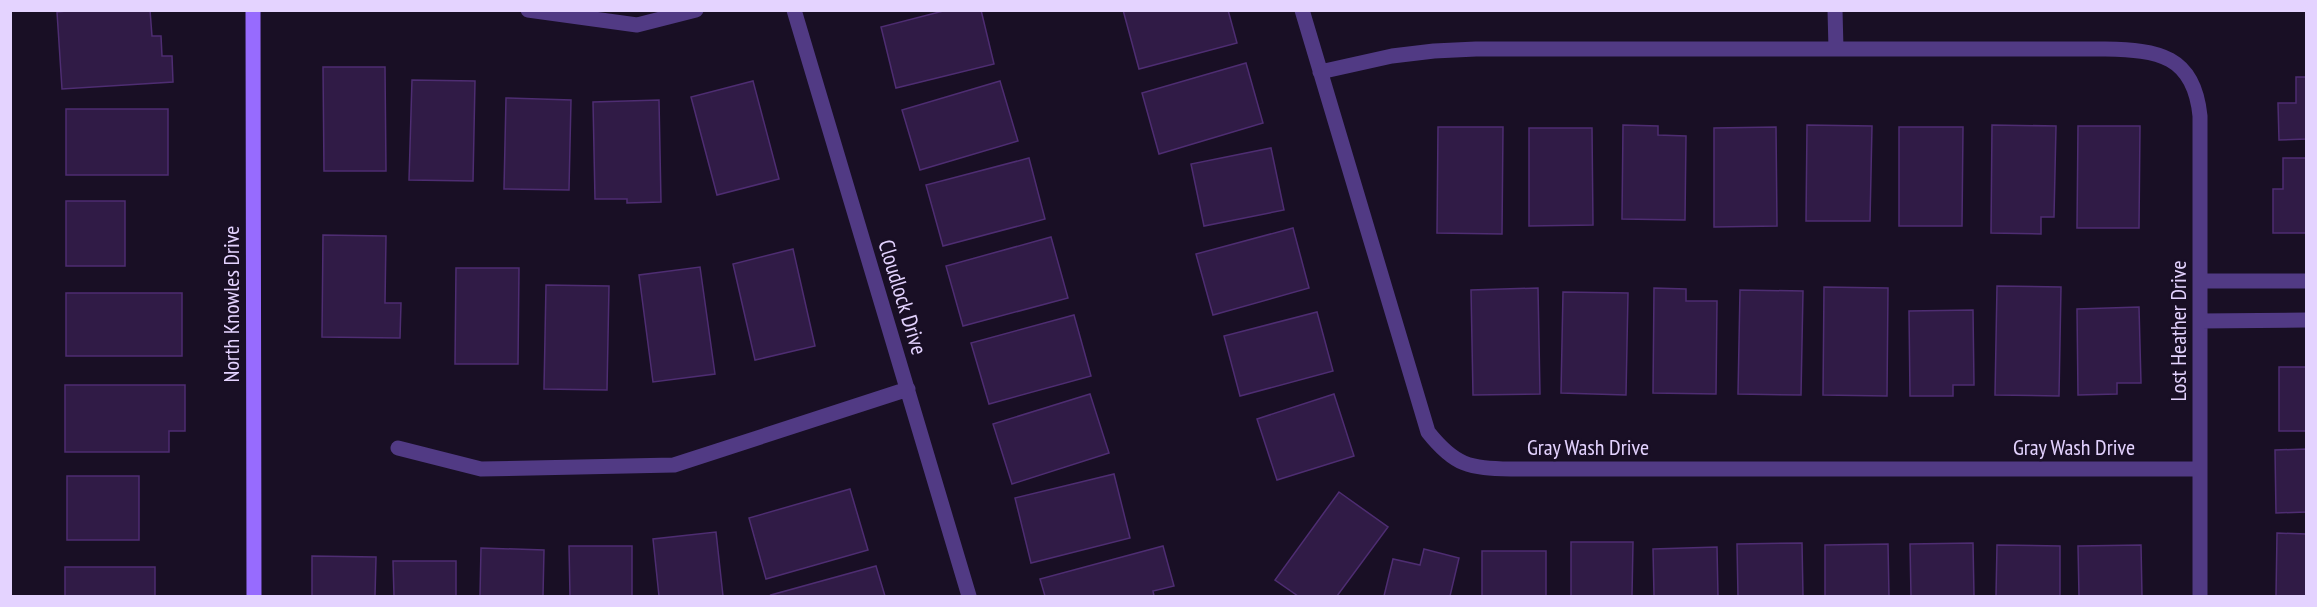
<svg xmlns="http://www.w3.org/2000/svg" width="2317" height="607" viewBox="0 0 2317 607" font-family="'PT Sans Narrow',sans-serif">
	<rect width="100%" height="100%" fill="#190f25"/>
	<!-- building -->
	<path fill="#301b46" stroke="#4e2d72" stroke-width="1.5" d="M76,10H150L152,36H161L162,56H172L173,82L62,89L57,12Z
		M947,10H981L994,64L896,88L881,27Z
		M1123,10H1228L1237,43L1139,69Z
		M1246,63L1263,123L1159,154L1142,93Z
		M323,67H385L386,171H324Z
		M2296,77H2306V139L2279,140L2278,103H2296Z
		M412,80L475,81L473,181L409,180Z
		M753,81L779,179L717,195L691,97Z
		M1000,81L1018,141L920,170L902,110Z
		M506,98L571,100L569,190L504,189Z
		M659,100L661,202L627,203V199H595L593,102Z
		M66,109H168V175H66Z
		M1623,125L1658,126V135L1686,136L1685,220L1622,219Z
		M1807,125L1872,126L1870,221H1806Z
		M1992,125L2056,126L2054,217H2041V234L1991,233Z
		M2078,126H2140L2139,228H2077Z
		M1438,127H1503L1502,234L1437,233Z
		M1776,127L1777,226L1714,227V128Z
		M1899,127H1963L1962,226H1899Z
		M1529,128H1592L1593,225L1529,226Z
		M1271,148L1284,210L1204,226L1191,164Z
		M1029,158L1045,219L943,246L926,185Z
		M2283,158H2306V233H2273V189H2283Z
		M66,201H125V266H66Z
		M1293,228L1309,288L1213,315L1196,254Z
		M323,235L386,236L385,303H401L400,338L322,337Z
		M1051,237L1068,298L963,326L946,266Z
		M793,249L815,346L755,360L733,264Z
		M700,267L715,374L653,382L639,275Z
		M456,268H519L518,364H455Z
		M546,285L609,286L607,390L544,389Z
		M1997,286L2061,287L2059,396L1995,395Z
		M1824,287L1888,288L1887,396L1823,395Z
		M1538,288L1540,394L1473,395L1471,290Z
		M1654,288L1686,289V301H1717L1716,394L1653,393Z
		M1740,290L1803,291L1801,395L1738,394Z
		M1563,292L1628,293L1626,395L1561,393Z
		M66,293H182V356H66Z
		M2139,307L2141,383H2117V394L2078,395L2077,309Z
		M1973,310L1974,385H1953V396H1910L1909,311Z
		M1317,312L1333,371L1240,396L1224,336Z
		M1074,315L1091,376L989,404L971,343Z
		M2279,367H2306V431H2279Z
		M65,385H185V431H169V452H65Z
		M1090,394L1109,453L1012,484L993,424Z
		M1334,394L1354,456L1277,480L1257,419Z
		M2306,449V512L2276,513L2275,450Z
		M1114,474L1130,538L1031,563L1015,498Z
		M67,476H139V540H67Z
		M850,489L868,550L766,579L749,518Z
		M1339,492L1388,527L1337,596H1298L1275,580Z
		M716,532L723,596H659L653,539Z
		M2277,533L2306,534V596H2276Z
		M1571,542H1633L1632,596H1571Z
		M1802,543L1803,596H1738L1737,544Z
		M1973,543L1974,596H1911L1910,544Z
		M1888,544L1889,596H1825V545Z
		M1997,545L2060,546V596H1996Z
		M2141,545L2142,596H2079L2078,546Z
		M569,546H632V596H570Z
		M1163,546L1174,586L1153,591L1154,596H1045L1040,579Z
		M1717,547L1718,596H1654L1653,549Z
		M481,548L544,550L543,596H480Z
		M1424,549L1459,558L1450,596H1384L1393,559L1420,565Z
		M1482,551H1546V596H1482Z
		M312,556L376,557L375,596H312Z
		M393,561H456V596H394Z
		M876,566L885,596H772L771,595Z
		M65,567H155V596H65Z"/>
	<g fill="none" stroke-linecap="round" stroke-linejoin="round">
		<!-- street -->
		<path stroke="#513a84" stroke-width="15" d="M528,10L637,25L696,10
			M794,10L969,596
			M1302,10L1428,432C1455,466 1469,468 1511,469H2200
			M1835,10L1836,49
			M1320,72L1392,56L1434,51L1476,49H2105C2158,50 2194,55 2200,116V596
			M2200,281H2306
			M2200,321L2306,320
			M398,448L481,469L674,465L908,389"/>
		<!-- secondary -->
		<path stroke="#976bfe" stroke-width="15" d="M253,10L254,596"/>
	</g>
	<g text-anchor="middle" stroke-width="4.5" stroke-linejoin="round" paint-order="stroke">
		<!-- street labels -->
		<g font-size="22" fill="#e4d3ff" stroke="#190f25">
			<text transform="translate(903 297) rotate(73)" y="8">Cloudlock Drive</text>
			<text transform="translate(231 304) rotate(-90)" y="8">North Knowles Drive</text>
			<text transform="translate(2178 331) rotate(-90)" y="8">Lost Heather Drive</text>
			<text x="1588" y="455">Gray Wash Drive</text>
			<text x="2074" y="455">Gray Wash Drive</text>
		</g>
	</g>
	<!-- border -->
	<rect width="2317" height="607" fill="none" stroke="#e4d3ff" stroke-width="24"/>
</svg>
